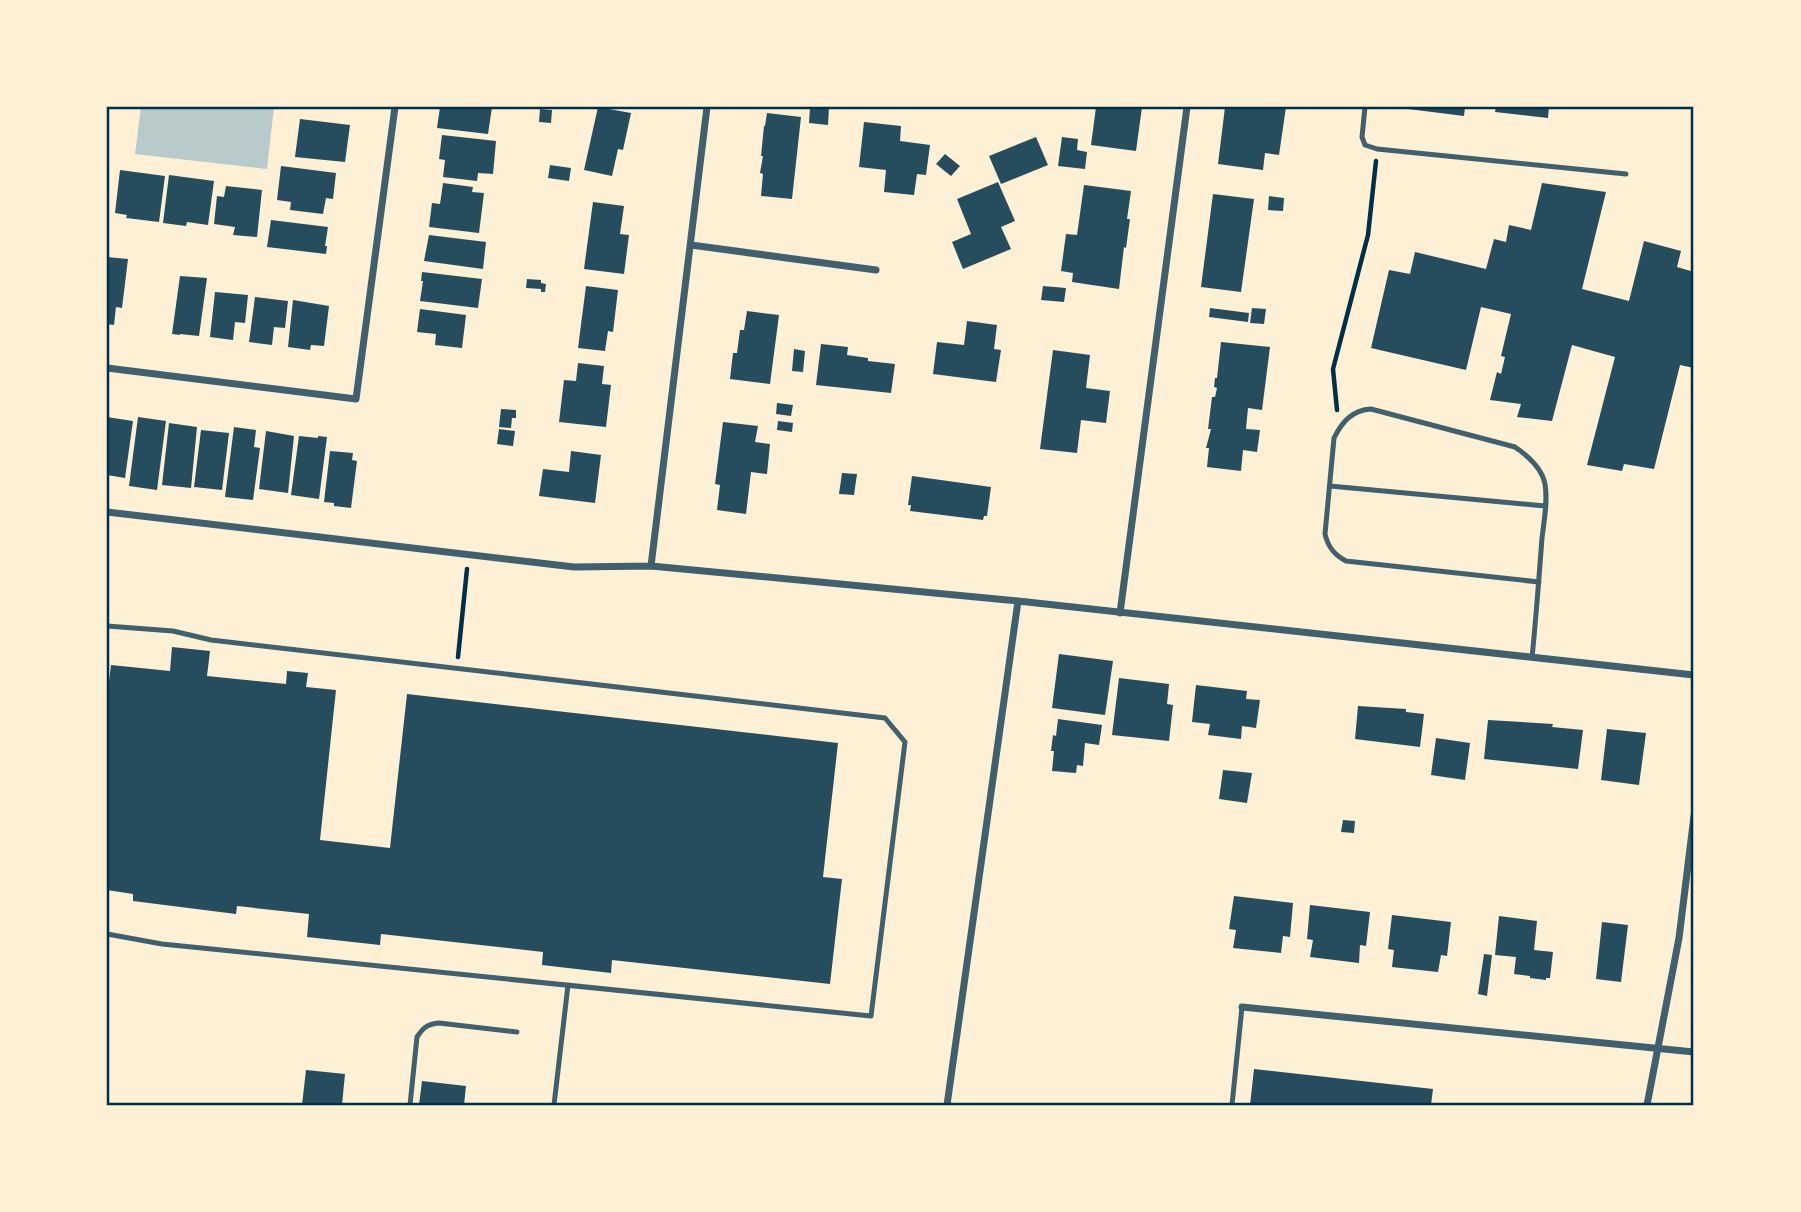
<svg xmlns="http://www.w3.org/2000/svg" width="1801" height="1212" viewBox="0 0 1801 1212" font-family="'DM Sans',sans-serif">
	<rect width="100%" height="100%" fill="#fdf0d5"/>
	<!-- green -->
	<path fill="#b9caca" d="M141,107H274L267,169L135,154Z"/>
	<!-- building -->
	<path fill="#264d5e" d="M440,107H492L488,134L437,128Z
		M598,107L631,113L623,150L618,149L612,176L584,170Z
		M810,107H829L828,125L809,123Z
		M1096,107H1142L1136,151L1091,145Z
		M1225,107H1286L1279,155L1265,153L1263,170L1218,164Z
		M1400,107H1465L1464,116L1400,108Z
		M1496,107H1549L1548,118L1495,112Z
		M540,109L552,110L551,123L539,122Z
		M767,113L801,117L792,199L761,196L763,174L760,173L763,156H761L764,126H765Z
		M300,119L350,125L345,162L295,157Z
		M864,122L901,126L900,141L930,145L926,175L917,174L914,195L884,192L886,170L859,167Z
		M442,135L496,141L493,174L478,173L477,181L443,177L445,160L439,159Z
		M1036,137L1048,165L1001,184L989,156Z
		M1062,137L1078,139L1077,150L1087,152L1085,169L1058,166Z
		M945,154L960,166L951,176L936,164Z
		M550,165L571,168L569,181L548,178Z
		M281,166L336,173L333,199L326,198L323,214L290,210L291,202L277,200Z
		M120,170L165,176L159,222L126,218L127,215L115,213Z
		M169,175L214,181L208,225L187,222L186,226L163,223Z
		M998,182L1015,221L1001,227L1011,249L963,269L952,242L971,234L957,199Z
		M443,183L473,187L472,192L484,193L479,233L429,227L432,203L440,204Z
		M1542,183L1606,192L1582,289L1629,301L1644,241L1681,251L1677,267L1694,272V368L1680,365L1654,469L1624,464L1622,471L1587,465L1615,357L1572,345L1552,421L1517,417L1521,404L1490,400L1497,372L1501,374L1505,357L1501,356L1511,314L1481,307L1466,370L1371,348L1389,270L1410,274L1415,252L1486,269L1494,239L1506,242L1509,225L1531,230Z
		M1084,185L1131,191L1127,219H1130L1126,248L1124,247L1119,289L1072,282L1073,273L1061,271L1066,234L1077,235Z
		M226,186L262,190L257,237L233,235L235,227L214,224L217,196L224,197Z
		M1213,194L1254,199L1241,292L1201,287Z
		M1269,196L1284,198L1283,211L1268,210Z
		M593,202L624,206L620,234L629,235L624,274L584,269Z
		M271,220L328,227L325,246H327L326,254L267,247Z
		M429,235L486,242L483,269L424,261Z
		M107,257L128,259L122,308L116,307L114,325L107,324Z
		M422,272L482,279L478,308L420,301L423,281H421Z
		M180,276L207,278L199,336L180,334V335L172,334Z
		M527,279L541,280V283L546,284L545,292H541V289L526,288Z
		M586,286L618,290L613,332L608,331L605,351L578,348Z
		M1043,286L1066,288L1064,302L1041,300Z
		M215,292L248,295L245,323L235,322L233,340L210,337Z
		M255,297L288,301L285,328L274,327L272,345L249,342Z
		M293,300L329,306L324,346L311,345L310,350L288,347Z
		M1210,308L1249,313L1248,322L1209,317Z
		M1252,308L1266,309L1264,324L1250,323Z
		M420,309L466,315L462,348L435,345L436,334L417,332Z
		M747,311L779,315L770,384L730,379L733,353H737L740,330H744Z
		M967,321L997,325L994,349L1001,350L996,382L933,374L937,342L964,345Z
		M1221,342L1270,347L1262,410L1248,408L1246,429L1260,430L1257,452L1243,450L1241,471L1207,467L1209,448H1206L1211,429H1208L1212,397H1215L1217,388L1214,387L1215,378H1217Z
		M821,344L848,347L847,355L868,358V361L895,364L891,393L816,385Z
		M794,349L805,351L803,372L792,371Z
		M1053,350L1090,355L1086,388L1110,391L1106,423L1081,420L1077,453L1040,449Z
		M578,363L604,366L602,384L611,385L606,427L559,422L564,380L576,381Z
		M777,403L793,405L791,416L776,414Z
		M501,409L516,410V418H512L511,428L499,427Z
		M107,417L133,421L125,478L107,475Z
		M138,417L166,421L157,490L129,486Z
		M778,421L793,423L792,432L777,430Z
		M723,422L758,426L755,442L770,444L767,474L751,472L746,514L717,510L720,485L715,484Z
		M169,423L197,427L191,488L162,485Z
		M234,427L256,430L254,447L260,448L253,500L225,497Z
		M499,429L515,431L513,446L497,444Z
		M201,430L229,433L222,490L194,487Z
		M266,431L294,436L288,493L259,489Z
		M299,436L318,438V436L327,437L319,499L291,495Z
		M330,451L353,453L352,460L357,461L351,508L334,506V503L324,502Z
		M571,451L601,455L595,503L539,496L543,469L569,472Z
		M842,473L857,474L854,495L839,494Z
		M912,476L991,487L987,516H984L983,520L910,511L911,505H908Z
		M172,647L210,651L207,676L286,684L287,671L308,673L306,687L336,690L320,840L390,848L407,694L838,743L823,877L842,879L830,984L612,960L611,973L542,965L543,952L381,934L380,945L307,937L309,914L237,906L236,914L133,901V894L107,890V697L111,665L170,671Z
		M1059,654L1113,661L1105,715L1052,708Z
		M1119,678L1169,684L1167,704L1173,705L1169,741L1112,735Z
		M1196,685L1247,691L1246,699L1260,700L1256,728L1242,726L1241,739L1208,735L1210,724L1192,722Z
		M1358,706L1406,709V712L1424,714L1420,747L1355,739Z
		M1058,719L1102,725L1099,745L1085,743L1083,766L1077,765L1076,773L1052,771L1054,751H1051L1053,735L1056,736Z
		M1488,720L1553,724L1552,727L1583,730L1578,769L1484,759Z
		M1607,729L1646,733L1639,785L1601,780Z
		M1436,738L1470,743L1465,780L1431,775Z
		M1223,770L1252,773L1247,803L1219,799Z
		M1343,820L1355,821L1354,833L1341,832Z
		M1234,896L1293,903L1290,937L1283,936L1281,953L1233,948L1236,930L1229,929Z
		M1310,905L1370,912L1366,946L1360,945L1359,963L1310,957L1313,940L1307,939Z
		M1392,915L1451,922L1447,956L1441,955L1438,972L1392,967L1394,950L1388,949Z
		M1499,916L1537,921L1534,950L1553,952L1550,978H1546V980L1530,978V976L1514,974L1516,957L1495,955Z
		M1602,922L1628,925L1621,982L1596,979Z
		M1484,954L1492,955L1487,996L1478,994Z
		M1254,1069L1433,1089L1431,1105H1250Z
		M306,1070L345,1074L342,1105H302Z
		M422,1081L466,1086L464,1105H419Z"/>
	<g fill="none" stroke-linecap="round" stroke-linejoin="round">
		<!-- path -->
		<path stroke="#003049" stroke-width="4.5" d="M1337,410L1333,369L1368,235L1376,161
			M458,657L467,569"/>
		<!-- service -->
		<path stroke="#3f606c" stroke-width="5" d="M1365,107L1362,137L1365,145L1377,149L1626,174
			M1330,486L1545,506
			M107,626L173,631L211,640L885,718L905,742L871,1016L162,944L107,934
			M1532,658C1536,618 1539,578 1542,538C1544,521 1548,501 1545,484C1542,468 1528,456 1515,447L1371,409C1352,410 1342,422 1334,438L1325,534C1328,547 1334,555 1346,561L1539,582
			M410,1105L417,1037C423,1028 427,1024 439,1023L517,1032
			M554,1105L568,985
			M1232,1105L1242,1007"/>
		<!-- minor -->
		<path stroke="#3f606c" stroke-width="7" d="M691,245L876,270
			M107,368L356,399L395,107
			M107,512L574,567L651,566L1018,601L1694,675
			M651,566L707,107
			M1120,613L1187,107
			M1242,1007L1694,1052
			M947,1105L1018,601
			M1647,1105L1679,938L1694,816"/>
	</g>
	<!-- border -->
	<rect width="1801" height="1212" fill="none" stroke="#fdf0d5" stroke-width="217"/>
	<rect x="108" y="108" width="1584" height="996" fill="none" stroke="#003049" stroke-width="2.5"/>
</svg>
